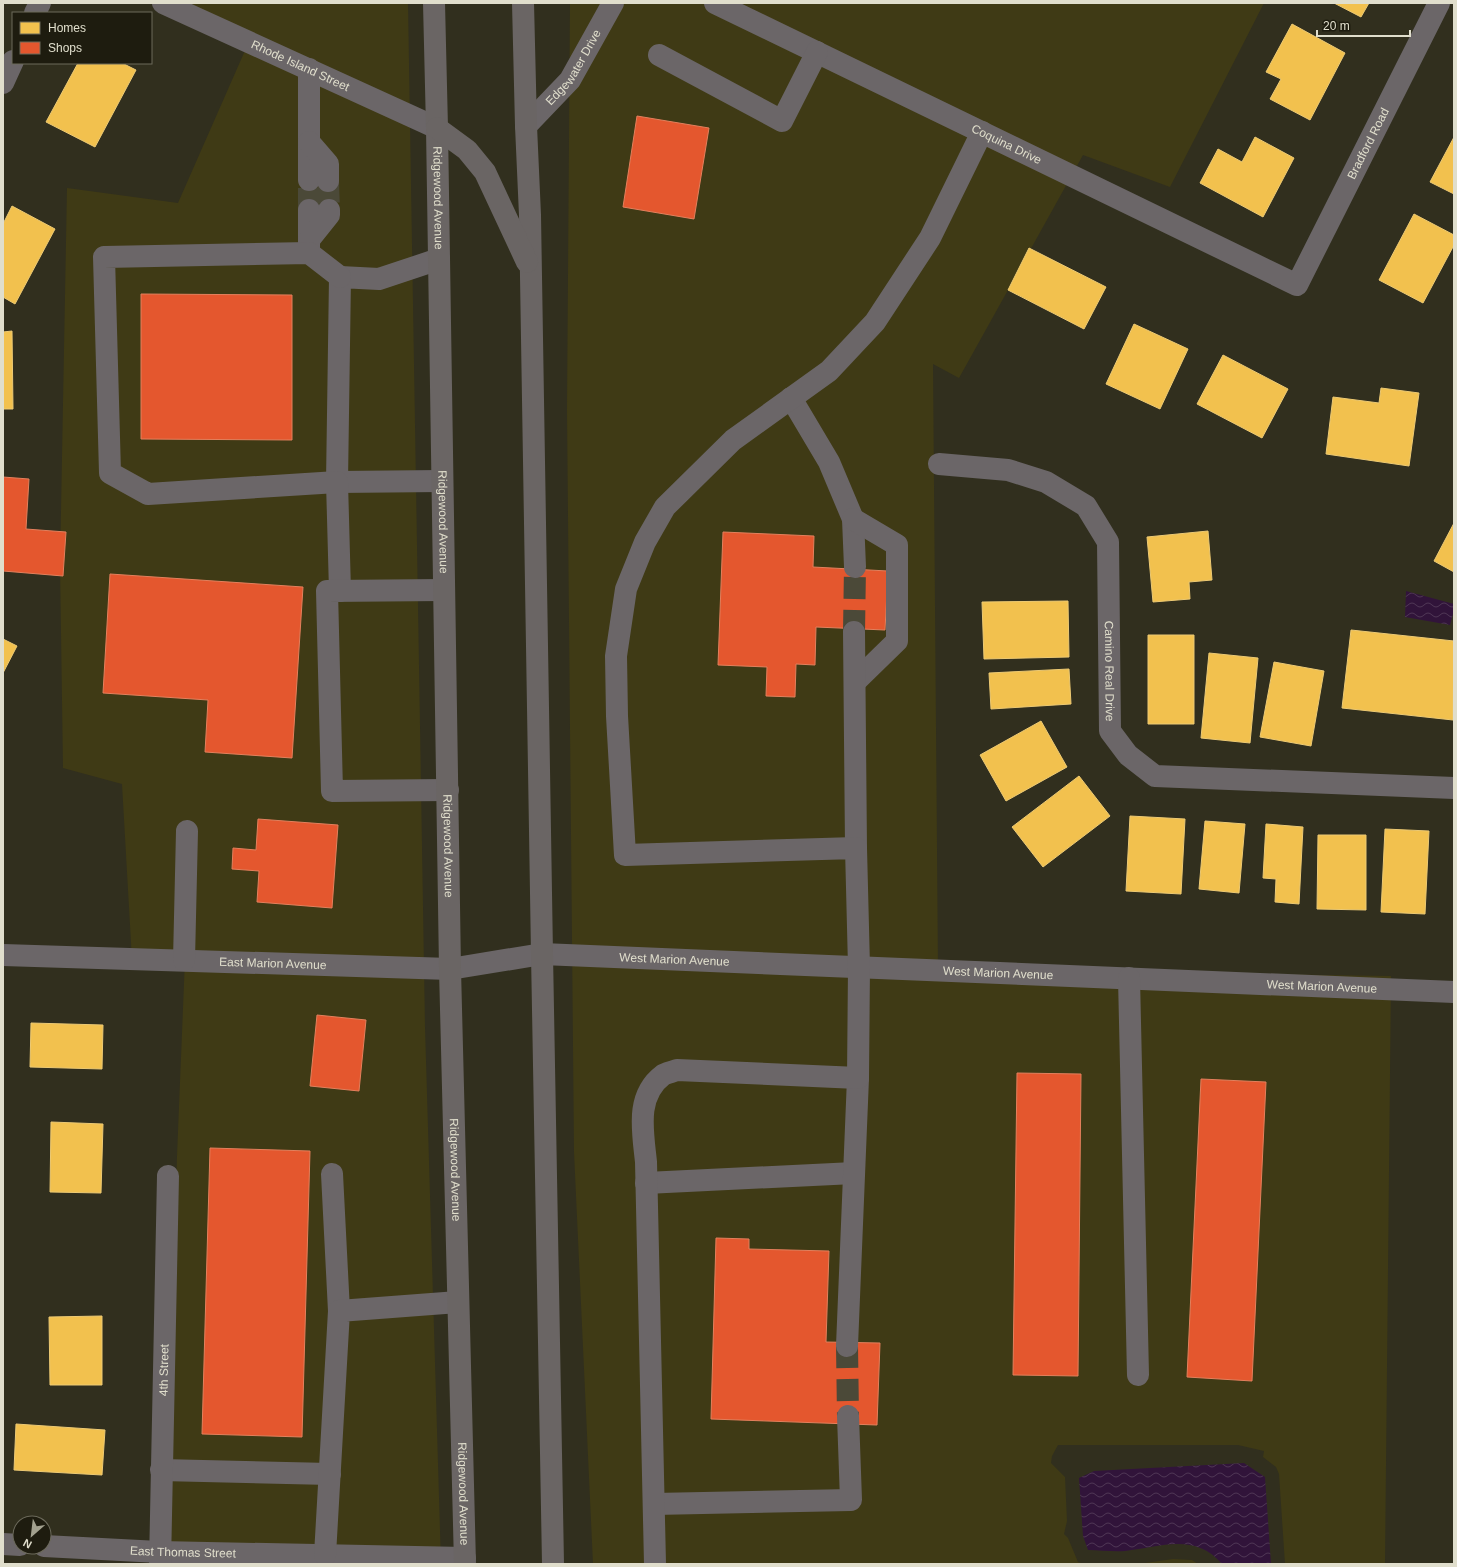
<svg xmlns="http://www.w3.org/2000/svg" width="1457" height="1567" viewBox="0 0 1457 1567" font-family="Arial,sans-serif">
	<defs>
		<pattern id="water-waves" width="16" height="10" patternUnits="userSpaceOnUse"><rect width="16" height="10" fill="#31143a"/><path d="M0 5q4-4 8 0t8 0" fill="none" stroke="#4f3655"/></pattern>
	</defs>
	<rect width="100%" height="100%" fill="#312f1e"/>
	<!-- built -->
	<path fill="#3f3a15" d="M160,3H408L425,1027L441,1564H166L177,1156L185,959L132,960L122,784L63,768L60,565L67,188L178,203L247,46Z
		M570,3H1264L1170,187L1083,155L959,378L933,364L938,969L1391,976L1385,1564H1285L1279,1474L1276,1467L1263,1457L1264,1451L1238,1445H1058L1052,1456L1051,1463L1065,1477L1067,1521L1064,1534L1068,1538L1078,1562L1084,1564H593L574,1152L567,410Z
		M1173,1559L1192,1560L1198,1564H1138Z"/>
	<!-- water -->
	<path fill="url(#water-waves)" d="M1406,591L1454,604V610L1450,625L1405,617Z
		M1244,1463L1265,1477L1271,1564H1222C1195,1532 1160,1547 1125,1551C1113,1552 1100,1550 1088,1550L1083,1536L1079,1478L1094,1471Z"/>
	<!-- homes -->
	<path fill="#f2c14e" stroke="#edca74" d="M1334,3H1369L1361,17Z
		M1292,24L1345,53L1310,120L1270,99L1281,79L1266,72Z
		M78,63H122L136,70L95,147L46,122Z
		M1255,137L1294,158L1263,217L1200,183L1218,149L1242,162Z
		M1454,137V194L1430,182Z
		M12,206L55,229L15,304L3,297V224Z
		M1414,214L1454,235V245L1423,303L1379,280Z
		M1029,248L1106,287L1084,329L1008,290Z
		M1134,324L1188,349L1160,409L1106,384Z
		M12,331L13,409H3V332Z
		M1223,355L1288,389L1262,438L1197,404Z
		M1381,388L1419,393L1409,466L1326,454L1333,397L1379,403Z
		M1454,523V572L1434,561Z
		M1208,531L1212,580L1189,582L1190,599L1153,602L1147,537Z
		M1068,601L1069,657L984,659L982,602Z
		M1351,630L1454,641L1453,720L1342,708Z
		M1148,635H1194V724H1148Z
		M3,639L17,646L3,673Z
		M1209,653L1258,658L1250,743L1201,738Z
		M1274,662L1324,671L1311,746L1260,737Z
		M1069,669L1071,704L991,709L989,673Z
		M1041,721L1067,767L1006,801L980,755Z
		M1079,776L1110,816L1043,867L1012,827Z
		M1130,816L1185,819L1181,894L1126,891Z
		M1205,821L1245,824L1239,893L1199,889Z
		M1266,824L1303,827L1299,904L1275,902L1276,879L1263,878Z
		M1385,829L1429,831L1425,914L1381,912Z
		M1318,835H1366V910L1317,909Z
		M31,1023L103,1025L102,1069L30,1067Z
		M51,1122L103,1124L101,1193L50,1192Z
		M102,1316V1385H50L49,1317Z
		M16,1424L105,1430L102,1475L14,1470Z"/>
	<!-- shops -->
	<path fill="#e4572e" stroke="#e3805d" d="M637,116L709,128L694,219L623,207Z
		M141,294L292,295V440L141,439Z
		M3,477L29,479L26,529L66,532L63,576L3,571Z
		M723,532L814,536L813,567L888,571L885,630L816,627L815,665L796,664L795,697L766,696L767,667L718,665Z
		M110,574L303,587L292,758L205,752L208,700L103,693Z
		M258,819L338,825L332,908L257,902L259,871L232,869L233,848L256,850Z
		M317,1015L366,1020L359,1091L310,1086Z
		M1017,1073L1081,1074L1078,1376L1013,1375Z
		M1201,1079L1266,1082L1252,1381L1187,1377Z
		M210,1148L310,1151L302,1437L202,1434Z
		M716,1238L749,1239V1249L829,1251L826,1342L880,1343L877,1425L711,1419Z"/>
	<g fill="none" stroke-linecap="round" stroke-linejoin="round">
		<!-- minor-tunnel -->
		<path stroke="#4b4938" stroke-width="22" stroke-dasharray="22 11" stroke-linecap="butt" d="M328,181L329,210
			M309,210V180
			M854,632L855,567
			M847,1346L848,1416"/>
		<!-- minor -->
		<g stroke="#6b6668" stroke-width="22">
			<path id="s1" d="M163,3L437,128"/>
			<path id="s2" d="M715,3L1297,285L1439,3"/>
			<path d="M35,13L40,3"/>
			<path d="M659,55L782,121L817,52"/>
			<path d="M309,69V180"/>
			<path d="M3,83L13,61"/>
			<path id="s3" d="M526,126L570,80L613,3"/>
			<path d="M309,142L328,164V181"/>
			<path d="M309,210V253"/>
			<path d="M309,240L329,215V210"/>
			<path d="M439,259L379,279L340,277L337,482L442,481"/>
			<path d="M340,277L309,253L104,257L110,473L148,494L337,482L340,591"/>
			<path d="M791,398L829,462L853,519L855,567"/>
			<path id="s4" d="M939,464L1008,470L1046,482L1086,506L1108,542L1110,731L1128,755L1155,776L1454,788"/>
			<path d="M853,519L897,545V641L855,682"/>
			<path d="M443,590L327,591L332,791L448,790"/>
			<path d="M854,632L856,848"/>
			<path id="s5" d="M3,955L450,969L542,954L1454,992"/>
			<path d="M184,960L187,831"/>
			<path d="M1129,978L1138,1375"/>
			<path d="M332,1174L339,1311"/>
			<path d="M646,1183L854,1173"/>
			<path d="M847,1346L858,1078"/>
			<path d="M161,1470L330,1474"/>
			<path d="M654,1504L851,1500L848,1416"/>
			<path d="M3,1544L20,1545"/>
			<path id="s6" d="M44,1546L159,1552L465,1558"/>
			<path d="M325,1555L339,1311L458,1302"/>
			<path id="s7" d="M160,1564L168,1176"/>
			<path d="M655,1564L646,1162C643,1132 635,1096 663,1075C666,1073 672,1072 677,1070L858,1078L859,967L856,848L625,855L617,716L616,656L626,589L645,542L665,507L733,440L829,371L875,322L930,238L982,132"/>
		</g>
		<!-- major -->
		<g stroke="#6a6564" stroke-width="22">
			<path id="s8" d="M434,3L437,128L450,969L465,1564"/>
			<path d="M523,3L526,126L530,215L542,954L553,1564"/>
			<path d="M437,128L467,150L485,172L527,262"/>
		</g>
	</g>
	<g text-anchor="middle" stroke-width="4" stroke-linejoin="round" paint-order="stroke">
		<!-- street labels -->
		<g font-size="12" fill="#e0decc" stroke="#1e1c0f">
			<text dy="4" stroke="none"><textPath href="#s1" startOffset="151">Rhode Island Street</textPath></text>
			<text dy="4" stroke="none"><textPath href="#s3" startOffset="76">Edgewater Drive</textPath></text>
			<text dy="4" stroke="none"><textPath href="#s2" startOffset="324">Coquina Drive</textPath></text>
			<text dy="4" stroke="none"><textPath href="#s2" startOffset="805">Bradford Road</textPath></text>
			<text dy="4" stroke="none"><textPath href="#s8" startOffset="195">Ridgewood Avenue</textPath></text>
			<text dy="4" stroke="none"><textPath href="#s8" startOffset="519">Ridgewood Avenue</textPath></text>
			<text dy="4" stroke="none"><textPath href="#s4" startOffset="327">Camino Real Drive</textPath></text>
			<text dy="4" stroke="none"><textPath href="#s8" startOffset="843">Ridgewood Avenue</textPath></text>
			<text dy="4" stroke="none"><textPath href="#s5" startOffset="673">West Marion Avenue</textPath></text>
			<text dy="4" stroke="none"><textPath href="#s5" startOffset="270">East Marion Avenue</textPath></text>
			<text dy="4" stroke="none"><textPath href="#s5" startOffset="997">West Marion Avenue</textPath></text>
			<text dy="4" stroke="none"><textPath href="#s5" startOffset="1321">West Marion Avenue</textPath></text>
			<text dy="4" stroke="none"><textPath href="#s8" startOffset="1167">Ridgewood Avenue</textPath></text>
			<text dy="4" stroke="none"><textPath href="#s7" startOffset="194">4th Street</textPath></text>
			<text dy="4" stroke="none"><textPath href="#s8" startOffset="1491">Ridgewood Avenue</textPath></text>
			<text dy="4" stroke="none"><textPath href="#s6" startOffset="139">East Thomas Street</textPath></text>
		</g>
	</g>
	<!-- border -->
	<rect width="1457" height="1567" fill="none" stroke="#e0decc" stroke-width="8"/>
	<!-- legend -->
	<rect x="12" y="12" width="140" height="52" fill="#1e1c0f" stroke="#6c6a5b"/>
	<rect x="20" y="22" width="20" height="12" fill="#f2c14e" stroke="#6c6a5b"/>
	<text x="48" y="32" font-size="12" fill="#e0decc">Homes</text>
	<rect x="20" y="42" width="20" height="12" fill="#e4572e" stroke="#6c6a5b"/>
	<text x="48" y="52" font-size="12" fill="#e0decc">Shops</text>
	<!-- north arrow -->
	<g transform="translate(32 1535) rotate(208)"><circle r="19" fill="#1e1c0f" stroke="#6c6a5b"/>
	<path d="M0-3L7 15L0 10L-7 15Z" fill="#a3a18f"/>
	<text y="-6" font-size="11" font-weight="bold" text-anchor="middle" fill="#e0decc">N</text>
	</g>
	<!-- scale -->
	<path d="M1317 30v6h93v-6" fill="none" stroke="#e0decc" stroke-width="2"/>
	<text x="1323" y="30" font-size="12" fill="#e0decc" stroke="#1e1c0f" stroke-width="3" paint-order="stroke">20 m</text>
</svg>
